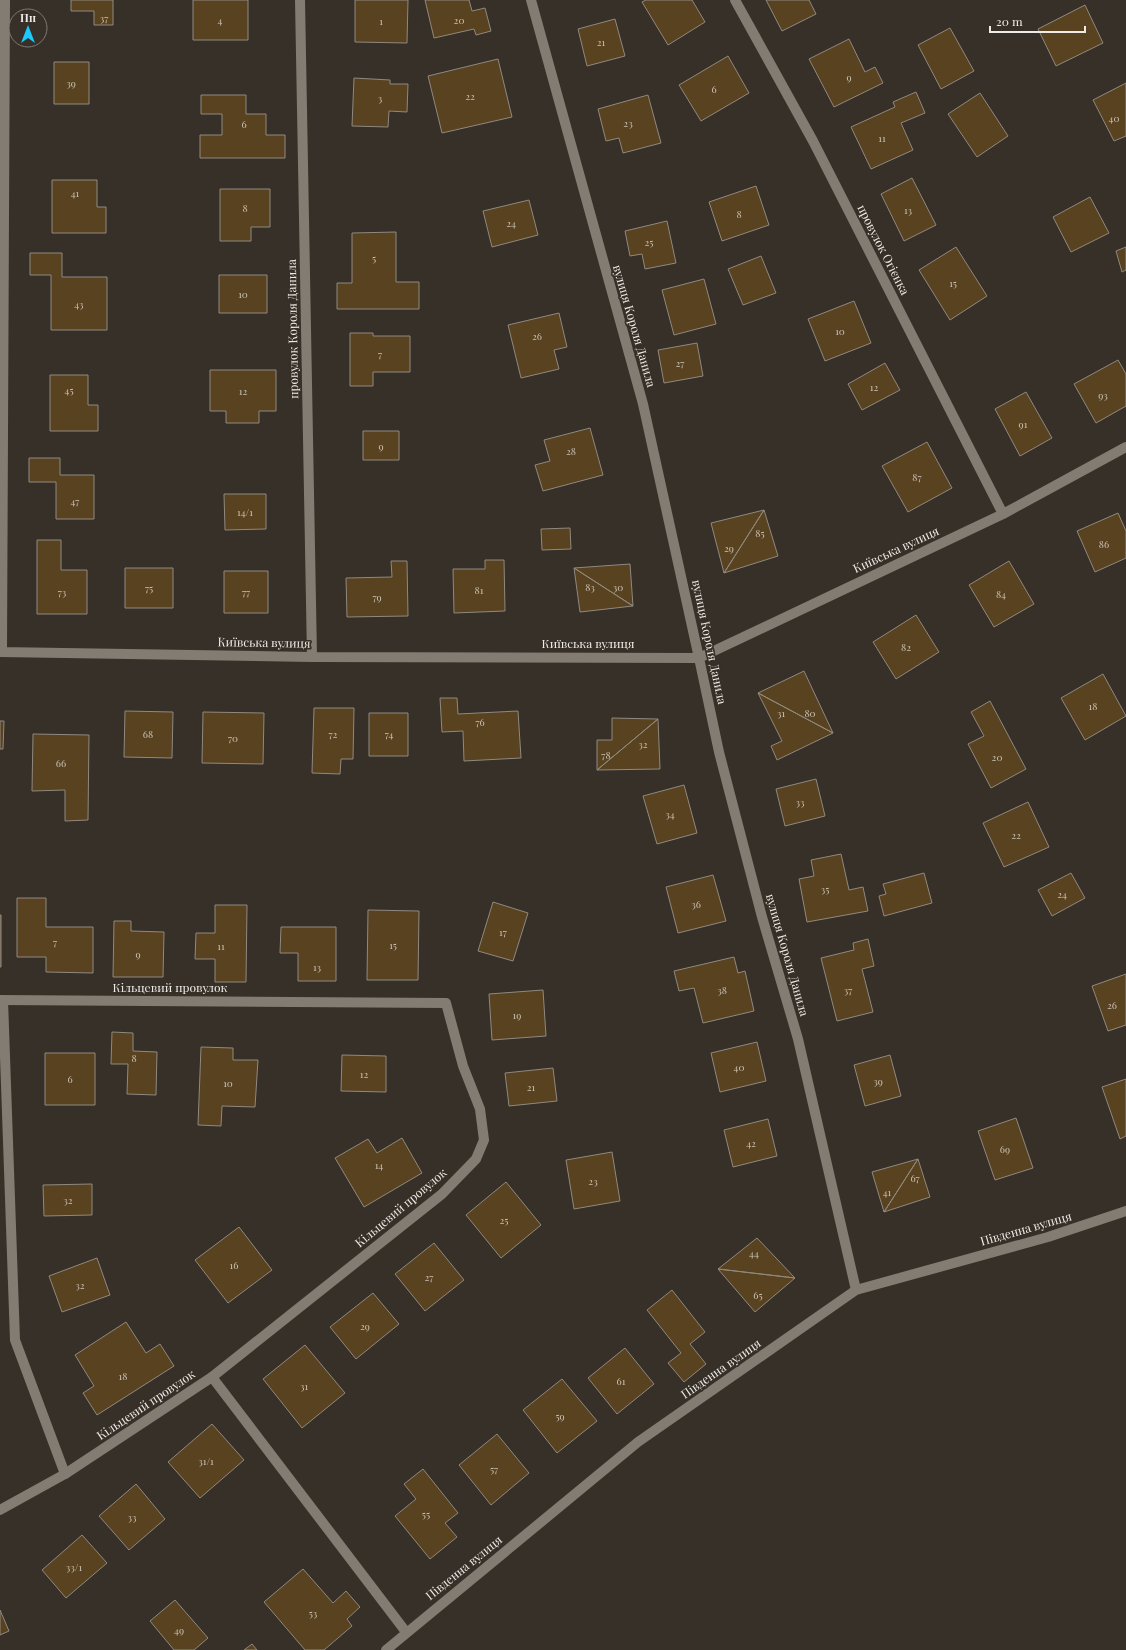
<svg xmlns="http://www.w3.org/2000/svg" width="1126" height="1650" viewBox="0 0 1126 1650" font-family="'Playfair Display',serif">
	<rect width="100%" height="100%" fill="#363028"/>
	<!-- building -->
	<path fill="#594220" stroke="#908980" d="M71,0H113V25H94V11H71Z
		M193,0H248V40H193Z
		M355,0H408L407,43L355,42Z
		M425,0H469L472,11L485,8L491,31L476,35L474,29L434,38Z
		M646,0H692L705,22L668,45L642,2Z
		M766,0H809L816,14L782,31Z
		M1085,5L1103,43L1056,66L1038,29Z
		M615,19L625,56L587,66L578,29Z
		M950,28L974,71L941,89L918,45Z
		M849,39L865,72L875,67L883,83L834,107L809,59Z
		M728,56L749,93L701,121L679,85Z
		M498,59L512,117L442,133L428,76Z
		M54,62H89V104H54Z
		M354,78L390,80V84H408L407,112L389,111L388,127L352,126Z
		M1126,83V136L1114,141L1093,100Z
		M916,92L925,113L901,123L913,150L871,169L851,127L895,107L893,102Z
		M980,93L1008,136L977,157L948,114Z
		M201,95H246V114H266V135H285V158H200V135H222V114H201Z
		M648,95L661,143L623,153L619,138L606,141L598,109Z
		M912,178L936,225L904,241L881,194Z
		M52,180H97V207H106V233H52Z
		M756,186L769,225L722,241L709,202Z
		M220,189H270V227H251V241H220Z
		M1090,197L1109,233L1071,252L1053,217Z
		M529,200L538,235L492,247L483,211Z
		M667,221L676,263L645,269L642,254L630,256L625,231Z
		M396,232V282H419V309H337V283H352V233Z
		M956,247L987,296L950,320L919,270Z
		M1126,247V270L1122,272L1116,251Z
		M30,253H62V277H107V330H51V275H30Z
		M761,256L776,293L743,305L728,269Z
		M219,275H267V313H219Z
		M704,279L716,324L674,335L662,290Z
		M854,301L871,343L825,361L808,319Z
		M559,313L567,347L554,350L559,369L521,378L508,325Z
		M350,333H373V336H410V372H373V386H350Z
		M697,343L703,376L664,383L658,350Z
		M1118,360L1126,374V406L1096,423L1074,384Z
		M885,363L900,390L862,410L848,384Z
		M210,370H276V411H259V423H226V411H210Z
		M50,375H88V405H98V431H50Z
		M1026,392L1052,438L1020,456L995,409Z
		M590,428L603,475L543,491L535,465L550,461L544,440Z
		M363,431H399V460H363Z
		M927,442L952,488L908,512L882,466Z
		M29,458H60V475H94V519H56V482H29Z
		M224,494H266V529L225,530Z
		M764,510L724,573L711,523Z
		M764,510L778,556L724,573Z
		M1118,513L1126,531V558L1095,572L1077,531Z
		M570,528L571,549L542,550L541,529Z
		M37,540H61V570H87V614H37Z
		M485,560H504L505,611L454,613L453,569H485Z
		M391,561H407L408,616L347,617L346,578L392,577Z
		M1009,561L1034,604L994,627L969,585Z
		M630,564L633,606L574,568Z
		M125,568H173V608H125Z
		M574,568L633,606L580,612Z
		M224,571H268V613H224Z
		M916,615L939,652L896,679L873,642Z
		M804,671L833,733L758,693Z
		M1103,674L1126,716L1085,740L1061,698Z
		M758,693L833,733L777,760L771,746L782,741Z
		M440,698H457L458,714L518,711L521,758L464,761L463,731L442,732Z
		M990,701L1026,769L991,788L968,744L984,736L971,712Z
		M314,708H354L353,759H341L340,774L312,773Z
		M125,711L173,712L172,758L124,757Z
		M203,712L264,713L263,764L202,763Z
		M369,713H408V756H369Z
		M612,718L658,719L597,770V740H612Z
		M658,719L660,769L597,770Z
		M0,721H4L3,749H0Z
		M33,734L89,735L88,820L65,821V790L32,791Z
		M816,779L825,816L785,826L776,789Z
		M684,785L697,833L657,844L643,796Z
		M1028,802L1049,847L1004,867L983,823Z
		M841,854L849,890L863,887L868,911L807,922L799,879L814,876L811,860Z
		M924,873L932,903L884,916L879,896L886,894L883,884Z
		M1071,873L1085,898L1052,916L1038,890Z
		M713,875L726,921L678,933L666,887Z
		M17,898H46V927H93V973L46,972V957H17Z
		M493,902L528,913L513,961L478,951Z
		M215,905H247L246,982H215V959H195L196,933H215Z
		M368,910L419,911L418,980H367Z
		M0,915H1V967H0Z
		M114,921H131V931L164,932L163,977H113Z
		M281,927H336V981H298V953H280Z
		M868,939L874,966L862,969L873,1012L837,1021L821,958L854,950L853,943Z
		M734,957L738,973L745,971L754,1011L703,1023L694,988L679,991L674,971Z
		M1126,974V1025L1108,1031L1092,986Z
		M543,990L546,1036L492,1040L489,994Z
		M112,1032L133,1033V1051L157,1052L156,1095L127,1094L128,1064H111Z
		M757,1042L766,1081L720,1092L711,1053Z
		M201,1047L233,1048V1060H258L255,1107L222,1106L221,1126L198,1125Z
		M45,1053H95V1105H45Z
		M342,1055L386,1056V1092L341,1091Z
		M890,1055L901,1096L865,1106L854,1065Z
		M553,1068L557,1101L509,1106L505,1073Z
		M1126,1079V1136L1120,1139L1102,1087Z
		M1016,1118L1033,1168L995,1180L978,1131Z
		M768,1119L777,1156L733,1167L724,1130Z
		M402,1138L422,1173L364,1207L335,1158L368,1139L377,1153Z
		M612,1152L620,1201L574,1209L566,1160Z
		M918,1159L884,1212L872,1172Z
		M918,1159L930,1197L884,1212Z
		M506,1182L541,1225L501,1258L466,1215Z
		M92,1184V1215L44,1216L43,1185Z
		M239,1227L272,1270L228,1303L195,1260Z
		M757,1238L795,1278L718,1269Z
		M434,1243L464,1280L425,1311L395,1274Z
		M97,1258L110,1295L62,1312L49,1276Z
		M718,1269L795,1278L755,1312Z
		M672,1290L705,1332L690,1344L706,1364L684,1382L668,1363L681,1353L647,1310Z
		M373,1293L399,1324L356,1359L330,1327Z
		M126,1322L146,1353L160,1344L174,1366L97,1415L83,1393L94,1386L75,1355Z
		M305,1345L345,1393L302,1428L263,1379Z
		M625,1348L654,1384L617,1414L588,1378Z
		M562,1379L597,1421L557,1453L523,1410Z
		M212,1424L244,1460L200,1498L168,1462Z
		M497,1434L529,1473L491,1505L459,1465Z
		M423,1469L458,1513L445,1523L457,1537L430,1559L395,1516L416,1499L404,1484Z
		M136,1484L165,1519L129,1550L99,1516Z
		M82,1535L107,1563L66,1598L42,1570Z
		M303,1569L333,1603L346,1591L360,1607L347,1619L352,1626L324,1650H305L264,1602Z
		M175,1600L208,1638L194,1650H174L150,1621Z
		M0,1610L9,1631L0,1635Z
		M252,1644L257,1650H244Z"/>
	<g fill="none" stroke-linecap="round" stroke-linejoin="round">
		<!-- lane -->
		<path stroke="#837c73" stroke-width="10" d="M212,1377L406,1632
			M0,1510L65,1474L15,1340L3,1000"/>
		<!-- street -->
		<path stroke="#837c73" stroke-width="10" d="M300,0L312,657
			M531,0L643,404L699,658L719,752L762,917L798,1039L856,1290
			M735,0L813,141L1003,514
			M0,652L312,657L699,658L1003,514L1126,447
			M2,652L5,0
			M0,1000L446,1003L463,1066L480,1109L484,1140L476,1159L442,1194L212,1377L65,1474
			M386,1650L638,1442L856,1290L1048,1237L1126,1211"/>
	</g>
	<g text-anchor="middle" stroke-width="3.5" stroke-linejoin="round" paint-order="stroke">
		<!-- number labels -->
		<g font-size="10" fill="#c9c0b4">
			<text x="104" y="22">37</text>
			<text x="220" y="24">4</text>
			<text x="459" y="24">20</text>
			<text x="381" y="25">1</text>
			<text x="601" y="46">21</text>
			<text x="849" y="81">9</text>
			<text x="71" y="87">39</text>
			<text x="714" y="93">6</text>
			<text x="470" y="100">22</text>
			<text x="380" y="102">3</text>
			<text x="1114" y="122">40</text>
			<text x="628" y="127">23</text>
			<text x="244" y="128">6</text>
			<text x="882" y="142">11</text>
			<text x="75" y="197">41</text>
			<text x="245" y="212">8</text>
			<text x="908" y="214">13</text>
			<text x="739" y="218">8</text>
			<text x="511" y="227">24</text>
			<text x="649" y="246">25</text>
			<text x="374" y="262">5</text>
			<text x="953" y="287">15</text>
			<text x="243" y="298">10</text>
			<text x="79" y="308">43</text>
			<text x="840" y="335">10</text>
			<text x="537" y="340">26</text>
			<text x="380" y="358">7</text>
			<text x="680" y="367">27</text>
			<text x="874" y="391">12</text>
			<text x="69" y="394">45</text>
			<text x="243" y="395">12</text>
			<text x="1103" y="399">93</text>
			<text x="1023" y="428">91</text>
			<text x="381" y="450">9</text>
			<text x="571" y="455">28</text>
			<text x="917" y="481">87</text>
			<text x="75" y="505">47</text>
			<text x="245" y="516">14/1</text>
			<text x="760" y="537">85</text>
			<text x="1104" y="548">86</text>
			<text x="729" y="552">29</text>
			<text x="590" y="591">83</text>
			<text x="618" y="591">30</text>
			<text x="149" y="592">75</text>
			<text x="479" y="594">81</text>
			<text x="62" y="596">73</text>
			<text x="246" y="596">77</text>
			<text x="1001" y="598">84</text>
			<text x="377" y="601">79</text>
			<text x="906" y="651">82</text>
			<text x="1093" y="710">18</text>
			<text x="781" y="717">31</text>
			<text x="810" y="717">80</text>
			<text x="480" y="726">76</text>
			<text x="148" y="738">68</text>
			<text x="333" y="738">72</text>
			<text x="389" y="738">74</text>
			<text x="233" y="742">70</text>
			<text x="643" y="748">32</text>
			<text x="606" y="759">78</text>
			<text x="997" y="761">20</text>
			<text x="61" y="767">66</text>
			<text x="800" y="806">33</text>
			<text x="670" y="818">34</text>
			<text x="1016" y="839">22</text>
			<text x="825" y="893">35</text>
			<text x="1062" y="898">24</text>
			<text x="696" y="908">36</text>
			<text x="503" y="936">17</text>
			<text x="55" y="946">7</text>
			<text x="393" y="949">15</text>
			<text x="221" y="950">11</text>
			<text x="138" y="958">9</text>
			<text x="317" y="971">13</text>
			<text x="722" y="994">38</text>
			<text x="848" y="994">37</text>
			<text x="1112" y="1009">26</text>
			<text x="517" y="1019">19</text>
			<text x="134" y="1062">8</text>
			<text x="739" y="1071">40</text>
			<text x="364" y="1078">12</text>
			<text x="70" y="1083">6</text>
			<text x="878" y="1085">39</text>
			<text x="228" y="1087">10</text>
			<text x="531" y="1091">21</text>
			<text x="751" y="1147">42</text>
			<text x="1005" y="1153">69</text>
			<text x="379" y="1169">14</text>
			<text x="915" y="1182">67</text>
			<text x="593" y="1185">23</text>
			<text x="887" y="1196">41</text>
			<text x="68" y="1204">32</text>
			<text x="504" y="1224">25</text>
			<text x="754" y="1257">44</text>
			<text x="234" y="1269">16</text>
			<text x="429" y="1281">27</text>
			<text x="80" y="1289">32</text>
			<text x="758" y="1299">65</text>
			<text x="365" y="1330">29</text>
			<text x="123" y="1380">18</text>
			<text x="621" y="1385">61</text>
			<text x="304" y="1390">31</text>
			<text x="560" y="1420">59</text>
			<text x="206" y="1465">31/1</text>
			<text x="494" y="1473">57</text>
			<text x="426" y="1518">55</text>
			<text x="132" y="1521">33</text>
			<text x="74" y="1571">33/1</text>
			<text x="313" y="1617">53</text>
			<text x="179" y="1634">49</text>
		</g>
		<!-- street labels -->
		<g font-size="12" fill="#eeeae5" stroke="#363028">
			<text transform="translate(883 250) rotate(63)" y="4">провулок Огієнка</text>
			<text transform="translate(634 326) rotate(74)" y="4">вулиця Короля Данила</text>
			<text transform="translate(293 329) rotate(-91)" y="4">провулок Короля Данила</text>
			<text transform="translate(896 550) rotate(-25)" y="4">Київська вулиця</text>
			<text transform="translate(709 642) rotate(78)" y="4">вулиця Короля Данила</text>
			<text transform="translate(264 643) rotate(1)" y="4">Київська вулиця</text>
			<text x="588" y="648">Київська вулиця</text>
			<text transform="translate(787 955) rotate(74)" y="4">вулиця Короля Данила</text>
			<text x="170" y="992">Кільцевий провулок</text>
			<text transform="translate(401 1208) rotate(-40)" y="4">Кільцевий провулок</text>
			<text transform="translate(1026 1229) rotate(-16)" y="4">Південна вулиця</text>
			<text transform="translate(721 1369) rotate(-35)" y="4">Південна вулиця</text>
			<text transform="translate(146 1405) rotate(-34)" y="4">Кільцевий провулок</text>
			<text transform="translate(464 1568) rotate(-39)" y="4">Південна вулиця</text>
		</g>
	</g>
	<!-- north arrow -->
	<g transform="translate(28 28)"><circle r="19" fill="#363028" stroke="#807a74"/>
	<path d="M0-3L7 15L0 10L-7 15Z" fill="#1bc9fc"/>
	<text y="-6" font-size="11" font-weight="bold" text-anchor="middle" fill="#eeeae5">Пн</text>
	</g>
	<!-- scale -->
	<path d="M990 26v6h95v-6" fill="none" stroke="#eeeae5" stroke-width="2"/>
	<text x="996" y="26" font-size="12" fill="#eeeae5" stroke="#363028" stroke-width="3" paint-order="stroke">20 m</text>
</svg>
